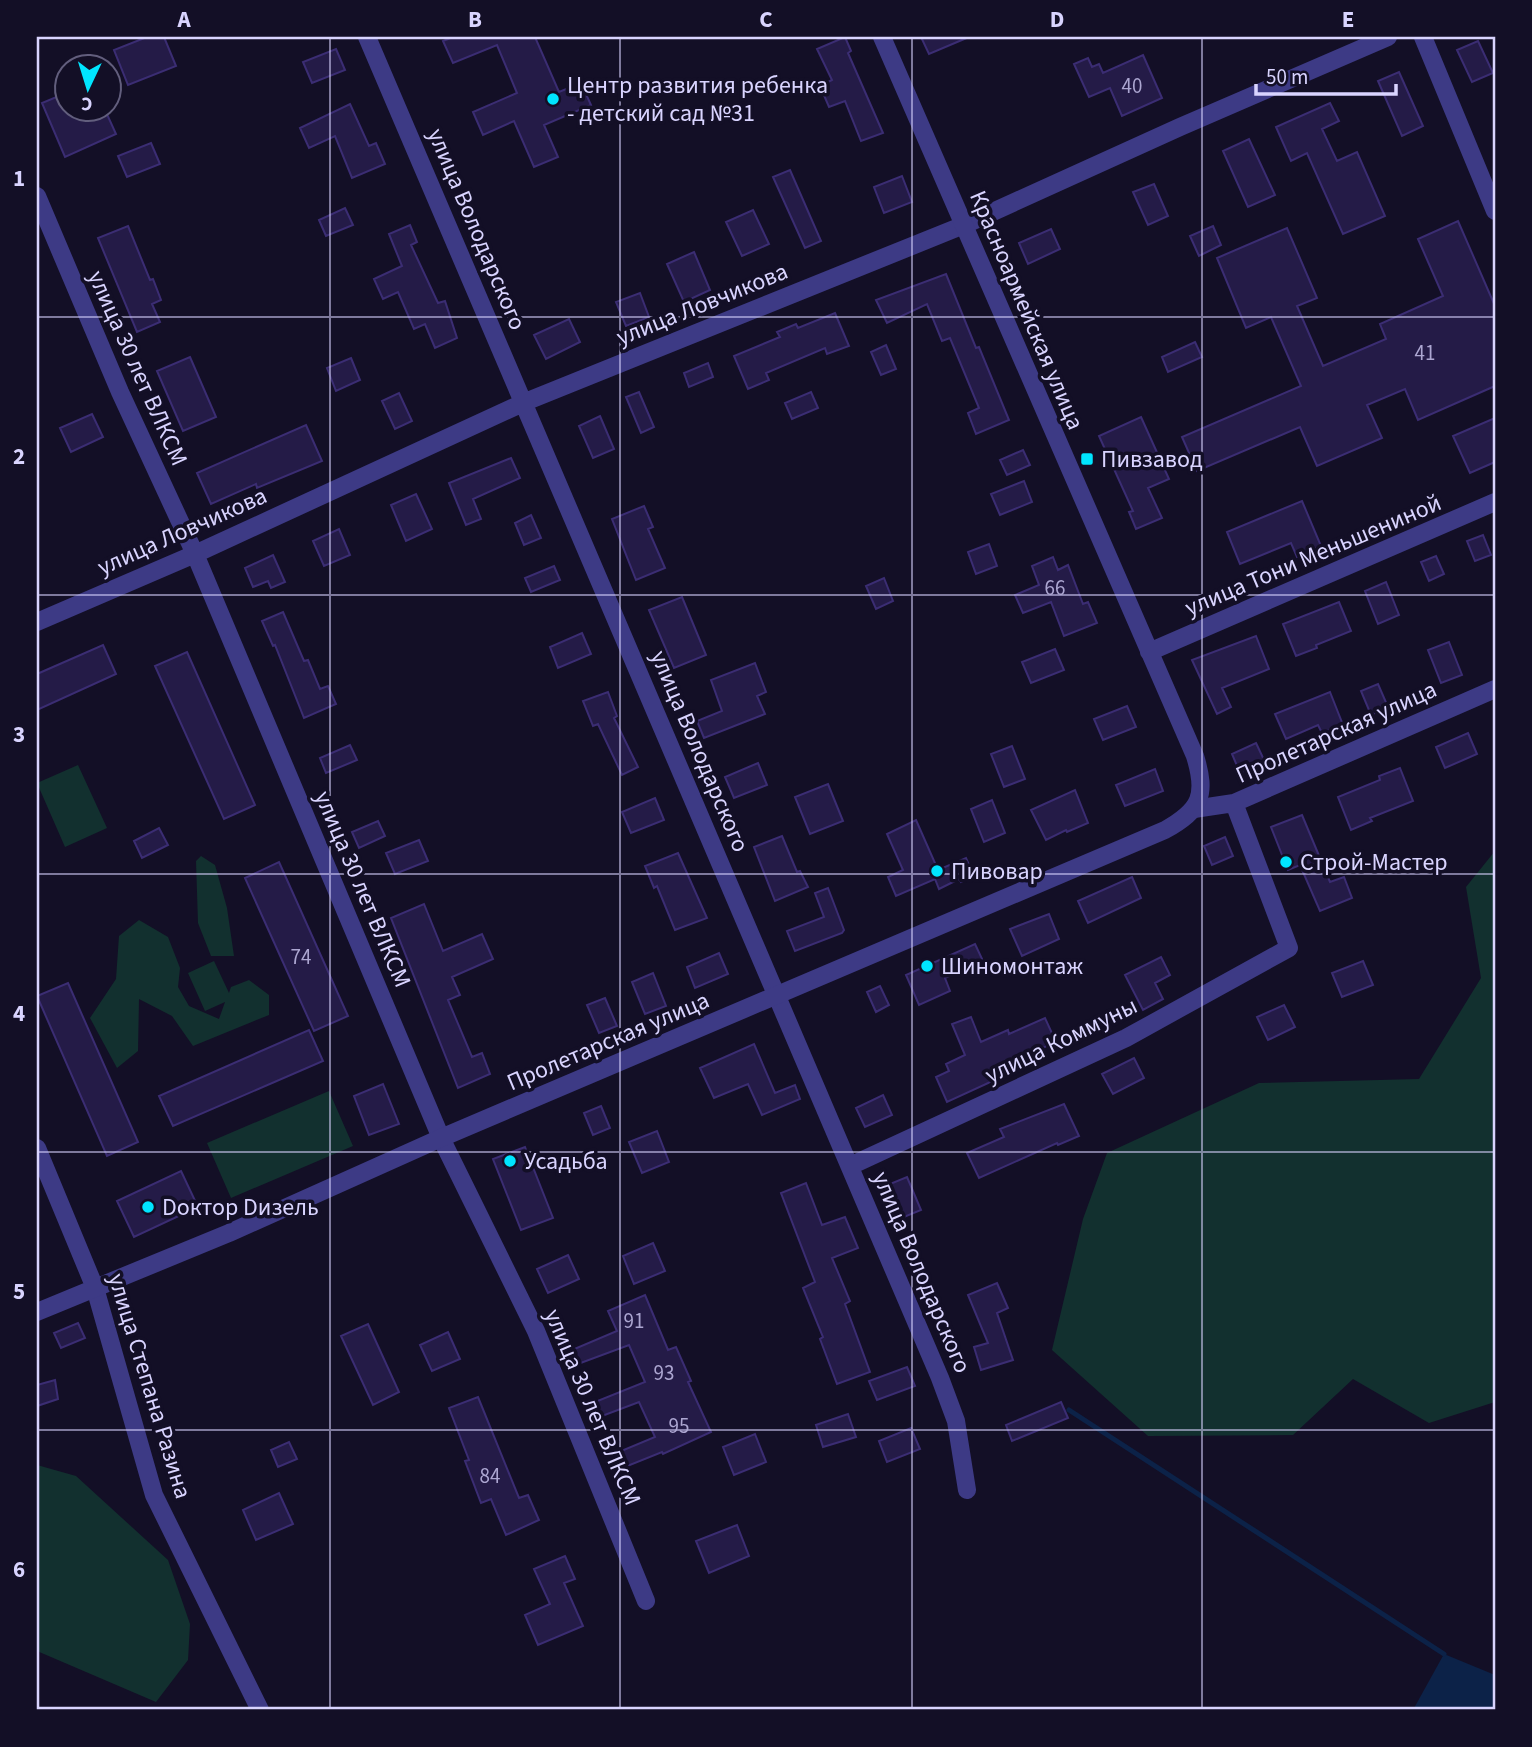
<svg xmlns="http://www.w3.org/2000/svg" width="1532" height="1747" viewBox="0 0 1532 1747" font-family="'Source Sans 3',sans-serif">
	<rect width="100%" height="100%" fill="#130f26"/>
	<!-- green -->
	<path fill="#12302f" d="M78,765L107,828L65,847L37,783Z
		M1495,851V1402L1429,1423L1353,1379L1293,1435L1148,1436L1052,1350L1083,1219L1107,1153L1259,1083L1419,1079L1481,978L1466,887Z
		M201,856L215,865L227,908L234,956H211L198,923L196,861Z
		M139,920L168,937L180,968L178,987L189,1006L219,1019L225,1002L205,1011L188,973L214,961L229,993L231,987L249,980L269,995V1015L193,1046L172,1016L139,999L138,1051L117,1068L90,1018L116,979L119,936Z
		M329,1091L353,1146L231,1198L207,1143Z
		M37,1465L76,1476L168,1560L190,1624L188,1660L156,1702L37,1651Z"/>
	<!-- water -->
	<path fill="#0c2248" d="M1444,1654L1495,1675V1710H1413Z"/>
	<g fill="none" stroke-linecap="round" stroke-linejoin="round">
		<!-- stream -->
		<path stroke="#0c2248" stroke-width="5" d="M1069,1410L1444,1654"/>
	</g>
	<!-- building -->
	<path fill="#241b47" stroke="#3b2d73" stroke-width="2" d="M147,37H164L176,66L128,85L114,50Z
		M453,37H535L559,92L581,83L591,105L544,125L558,157L534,167L514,121L483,135L473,112L517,93L497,45L453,63L443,41Z
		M845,37L851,51L848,53L883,133L861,141L845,101L829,107L820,86L832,80L817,49Z
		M921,37H969L929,54Z
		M1478,41L1493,73L1472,82L1457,50Z
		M336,49L345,70L312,83L303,62Z
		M1143,55L1162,98L1122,116L1110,88L1089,97L1074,64L1088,58L1092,67L1099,64L1103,73Z
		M1399,72L1423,126L1402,136L1378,81Z
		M66,93V108H82L87,120L106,112L116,134L65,157L42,103Z
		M1330,103L1339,121L1322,129L1337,161L1357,152L1385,216L1343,234L1307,153L1291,161L1276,127Z
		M350,104L369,146L376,143L385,164L352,178L335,136L309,148L300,128Z
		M1249,139L1275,195L1248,207L1223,151Z
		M151,143L160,164L127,177L118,156Z
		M790,170L821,241L805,248L773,177Z
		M902,176L912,202L884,213L874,187Z
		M1154,184L1168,216L1148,225L1133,192Z
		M345,208L353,225L326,236L319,220Z
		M753,210L769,244L742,256L726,222Z
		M1458,221L1495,306V386L1418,420L1405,389L1367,405L1382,438L1317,466L1300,427L1197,471L1182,437L1301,386L1271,317L1246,328L1217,258L1287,228L1317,298L1297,306L1323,366L1386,339L1380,324L1443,296L1418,239Z
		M410,225L417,242L411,245L438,303L445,301L457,338L435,348L425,324L414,329L398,292L383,299L374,279L402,266L389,234Z
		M128,226L150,280L153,279L161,300L152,304L160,322L137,332L98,238Z
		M1213,226L1221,245L1199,256L1190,236Z
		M1051,229L1060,249L1028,264L1019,243Z
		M694,252L710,290L684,302L667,264Z
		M946,274L976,348L979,347L1009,420L976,434L968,413L979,408L950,338L942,341L927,304L887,323L876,300Z
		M640,293L649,317L626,326L616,302Z
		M835,313L849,346L827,354L825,348L766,373L769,380L748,389L734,356L780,337L777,332L796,324L798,328Z
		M569,319L580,342L546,359L534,335Z
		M1195,342L1202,357L1168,372L1162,357Z
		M886,345L896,369L881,375L871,352Z
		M190,357L216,417L183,431L157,371Z
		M351,358L360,380L336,391L327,368Z
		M708,363L713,377L689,387L684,373Z
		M639,392L654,427L641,433L626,397Z
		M811,392L818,408L792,419L785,403Z
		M399,393L412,421L395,429L382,401Z
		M92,414L103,437L71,452L60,428Z
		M600,416L614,449L593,458L579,426Z
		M1141,417L1169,479L1148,488L1162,518L1136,529L1129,512L1133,511L1099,436Z
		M1495,418V462L1470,473L1453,436Z
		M306,425L322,461L257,488L256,484L211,504L197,473Z
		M1023,450L1030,465L1007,475L1000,460Z
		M511,458L520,478L473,499L481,519L466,525L449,483Z
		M1024,481L1032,502L1000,515L991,494Z
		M416,494L432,529L406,541L391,505Z
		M1302,501L1321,546L1297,557L1291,543L1240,564L1227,532Z
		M644,506L653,527L648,529L665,568L636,580L612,519Z
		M531,515L541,538L524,545L515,523Z
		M339,529L350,555L324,566L313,541Z
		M1483,535L1491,555L1475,561L1467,541Z
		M989,544L997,566L976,574L968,552Z
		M273,555L285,582L271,588L268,581L253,587L245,568Z
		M1436,556L1444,574L1429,581L1421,562Z
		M1053,557L1058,570L1068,565L1083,604L1088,602L1097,623L1064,636L1051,602L1023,613L1015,595L1039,585L1032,566Z
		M554,566L560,580L531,592L525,578Z
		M884,578L893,601L876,609L866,586Z
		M1386,582L1399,615L1378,624L1365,591Z
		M682,597L706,655L674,668L649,610Z
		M1339,602L1351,631L1316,645L1317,648L1296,656L1283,624Z
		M283,612L304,661L308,660L320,689L328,686L336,704L304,718L275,645L273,646L262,621Z
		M582,633L591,654L558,668L550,647Z
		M1256,636L1269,669L1222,688L1231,707L1217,714L1192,660Z
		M1449,642L1462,675L1441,683L1428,650Z
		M103,645L116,674L37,710V674Z
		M1055,649L1064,670L1031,683L1022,662Z
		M187,652L255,805L224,819L155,666Z
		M755,663L766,692L757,696L765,714L704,738L697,721L722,711L711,680Z
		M1378,684L1388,707L1371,715L1361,691Z
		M608,692L617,716L614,718L638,767L622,775L598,724L593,726L583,701Z
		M1330,692L1343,725L1322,733L1318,725L1286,739L1275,714Z
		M1127,706L1136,727L1103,740L1094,719Z
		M1468,733L1477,754L1445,768L1436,747Z
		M1256,743L1265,762L1240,773L1232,754Z
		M350,745L357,760L326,773L320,758Z
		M1012,746L1025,779L1004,787L991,754Z
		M758,763L767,785L734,798L725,777Z
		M1400,768L1413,801L1370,818L1372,821L1351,830L1338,797L1380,780L1379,776Z
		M1155,769L1163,791L1125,806L1116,785Z
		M828,784L843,821L810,834L795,797Z
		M1075,790L1088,823L1067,832L1066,830L1046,840L1031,810Z
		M655,798L664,820L631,833L622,812Z
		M992,800L1005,833L984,842L971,809Z
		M1302,815L1330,882L1344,877L1352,898L1320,911L1300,865L1288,870L1271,827Z
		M916,820L938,870L966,858L974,876L961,882L959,879L939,889L935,879L896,896L888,877L903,870L887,834Z
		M378,821L385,836L359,848L352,832Z
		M159,828L168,845L142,858L134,841Z
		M782,836L797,872L800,871L808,887L775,901L754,847Z
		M1225,837L1233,856L1212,865L1204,846Z
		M419,840L428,861L395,874L386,853Z
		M678,853L707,918L675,930L657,886L654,888L645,866Z
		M279,862L348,1016L314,1031L245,878Z
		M1132,877L1141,898L1088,923L1078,901Z
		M828,888L844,930L842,933L795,951L787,931L824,917L815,893Z
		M424,904L443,951L482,934L493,959L452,977L460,995L448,1000L472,1057L482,1053L490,1074L458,1088L391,918Z
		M1049,914L1059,939L1022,956L1010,929Z
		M975,944L983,961L945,978L950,991L919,1005L906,975Z
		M719,953L728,974L695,988L687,967Z
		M1161,957L1170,975L1155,983L1163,999L1143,1010L1125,975Z
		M1363,961L1373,985L1342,997L1332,973Z
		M653,973L666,1006L645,1014L632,982Z
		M68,983L138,1142L107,1156L37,996Z
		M880,986L889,1005L876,1012L867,992Z
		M605,998L617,1026L599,1033L587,1005Z
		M1284,1005L1295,1027L1268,1040L1257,1017Z
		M971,1017L981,1042L1008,1030L1009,1034L1045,1018L1056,1042L993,1070L997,1079L947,1102L936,1077L949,1071L946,1064L965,1055L952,1024Z
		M309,1030L323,1061L173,1126L159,1096Z
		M754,1044L775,1093L795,1085L800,1099L762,1115L748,1084L714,1098L700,1068Z
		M1134,1058L1144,1078L1113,1094L1102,1074Z
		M383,1084L399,1124L369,1135L354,1096Z
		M883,1095L892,1115L865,1127L856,1108Z
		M1064,1104L1079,1136L1058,1145L1057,1143L979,1178L967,1153L1004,1137L1000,1129Z
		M601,1106L610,1128L593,1135L584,1113Z
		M657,1131L669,1162L642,1173L629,1142Z
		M525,1147L553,1218L521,1230L493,1159Z
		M181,1171L198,1207L134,1237L117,1201Z
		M907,1177L921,1210L904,1217L890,1184Z
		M806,1183L822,1225L845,1217L858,1248L832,1258L850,1301L845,1304L870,1372L837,1384L820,1339L823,1337L803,1288L815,1282L781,1193Z
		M653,1243L665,1271L634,1284L623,1256Z
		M568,1255L579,1279L548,1293L537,1269Z
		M997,1283L1008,1308L997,1313L1013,1360L981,1370L974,1347L988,1343L968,1295Z
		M645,1295L668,1350L676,1347L691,1381L688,1382L711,1432L663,1454L662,1452L620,1469L614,1454L655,1437L639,1402L602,1416L595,1402L645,1382L629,1345L578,1364L572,1350L617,1331L608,1311Z
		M78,1323L85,1338L61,1348L54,1333Z
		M368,1324L399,1392L373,1405L341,1336Z
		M448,1332L460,1359L432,1371L420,1345Z
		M907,1367L915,1386L877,1400L869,1381Z
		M55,1380L58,1399L37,1406V1385Z
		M478,1397L519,1498L528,1495L539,1520L506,1535L491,1499L481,1503L465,1461L469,1460L449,1408Z
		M1061,1402L1068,1418L1012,1441L1006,1425Z
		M848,1414L856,1437L823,1447L816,1425Z
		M911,1428L920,1449L887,1462L879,1441Z
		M755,1434L766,1462L734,1475L723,1447Z
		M289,1442L297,1459L278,1467L271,1450Z
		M279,1493L293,1524L256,1540L243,1510Z
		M737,1525L749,1556L709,1573L696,1541Z
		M565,1556L575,1579L564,1583L583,1626L538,1645L525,1615L550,1604L534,1569Z"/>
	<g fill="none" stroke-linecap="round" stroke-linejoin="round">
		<!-- minor -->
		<path stroke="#3d3a85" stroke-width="18" d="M367,37L940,1378L956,1421L967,1490
			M1423,37L1495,211
			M37,196L120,392L195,554L441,1138L536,1331L646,1601
			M37,622L195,554L525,402L964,225L1180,127L1388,37
			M1194,809L1234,803L1495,689
			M850,1166L1126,1038L1289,948L1234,803
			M95,1288L154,1495L260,1710"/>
		<!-- tertiary -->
		<path stroke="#3d3a85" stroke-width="18" d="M1149,652L1495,502
			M37,1148L95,1288
			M37,1312L229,1233L441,1138L1165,830C1201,810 1207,795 1195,756L882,37"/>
	</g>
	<!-- grid -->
	<path fill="none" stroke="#d9d4ff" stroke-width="2" stroke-opacity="0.55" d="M330,37V1710M620,37V1710M912,37V1710M1202,37V1710M37,317H1495M37,595H1495M37,874H1495M37,1152H1495M37,1430H1495"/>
	<!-- markers -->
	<g fill="#00e5ff" stroke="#130f26" stroke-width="2.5">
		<circle cx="553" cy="99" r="7"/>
		<rect x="1080" y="452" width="14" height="14" rx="3.5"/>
		<circle cx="1286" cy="862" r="7"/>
		<circle cx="937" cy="871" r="7"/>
		<circle cx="927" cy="966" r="7"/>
		<circle cx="510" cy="1161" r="7"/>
		<circle cx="148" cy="1207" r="7"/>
	</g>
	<g text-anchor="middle" stroke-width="7" stroke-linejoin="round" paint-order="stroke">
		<!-- number labels -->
		<g font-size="21" fill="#aca6d1">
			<text x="1132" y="93">40</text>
			<text x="1425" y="360">41</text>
			<text x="1055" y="595">66</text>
			<text x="301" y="964">74</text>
			<text x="634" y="1328">91</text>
			<text x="664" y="1380">93</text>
			<text x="679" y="1433">95</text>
			<text x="490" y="1483">84</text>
		</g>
		<!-- poi labels -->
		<g font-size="24" fill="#d9d4ff" stroke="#130f26" text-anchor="start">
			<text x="567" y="93">Центр развития ребенка<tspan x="567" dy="28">- детский сад №31</tspan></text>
			<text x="1101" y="467">Пивзавод</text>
			<text x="1300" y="870">Строй-Мастер</text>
			<text x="951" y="879">Пивовар</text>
			<text x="941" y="974">Шиномонтаж</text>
			<text x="524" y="1169">Усадьба</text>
			<text x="162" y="1215">Dоктор Dизель</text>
		</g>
		<!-- street labels -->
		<g font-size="24" fill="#d9d4ff" stroke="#130f26">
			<text transform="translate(477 229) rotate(67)" y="8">улица Володарского</text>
			<text transform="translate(702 304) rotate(-22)" y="8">улица Ловчикова</text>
			<text transform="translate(1027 310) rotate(67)" y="8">Красноармейская улица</text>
			<text transform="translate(138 368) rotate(66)" y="8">улица 30 лет ВЛКСМ</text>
			<text transform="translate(182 531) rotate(-24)" y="8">улица Ловчикова</text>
			<text transform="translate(1313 555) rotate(-23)" y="8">улица Тони Меньшениной</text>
			<text transform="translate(1336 732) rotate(-24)" y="8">Пролетарская улица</text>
			<text transform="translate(700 751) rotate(67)" y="8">улица Володарского</text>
			<text transform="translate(363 889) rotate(67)" y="8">улица 30 лет ВЛКСМ</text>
			<text transform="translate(1061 1040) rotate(-26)" y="8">улица Коммуны</text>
			<text transform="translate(608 1041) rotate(-23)" y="8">Пролетарская улица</text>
			<text transform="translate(922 1272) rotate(67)" y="8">улица Володарского</text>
			<text transform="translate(150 1386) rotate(73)" y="8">улица Степана Разина</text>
			<text transform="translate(593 1407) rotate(67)" y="8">улица 30 лет ВЛКСМ</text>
		</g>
	</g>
	<!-- border -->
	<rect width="1532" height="1747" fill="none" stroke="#130f26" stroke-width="77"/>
	<!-- north arrow -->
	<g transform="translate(88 88) rotate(184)"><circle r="33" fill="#130f26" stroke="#625e7d" stroke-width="2"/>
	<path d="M0-5L12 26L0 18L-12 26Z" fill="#00e5ff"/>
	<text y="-10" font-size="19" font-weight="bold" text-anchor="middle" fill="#d9d4ff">С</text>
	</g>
	<!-- scale -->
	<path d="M1256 84v10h140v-10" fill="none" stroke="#d9d4ff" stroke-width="3.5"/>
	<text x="1266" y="84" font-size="21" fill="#d9d4ff" stroke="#130f26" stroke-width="5" paint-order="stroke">50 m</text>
	<rect x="38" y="38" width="1456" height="1670" fill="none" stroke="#d9d4ff" stroke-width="2.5"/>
	<g font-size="23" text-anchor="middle" font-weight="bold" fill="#d9d4ff">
		<text x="184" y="27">A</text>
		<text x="475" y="27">B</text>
		<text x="766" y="27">C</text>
		<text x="1057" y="27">D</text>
		<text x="1348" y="27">E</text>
		<text x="19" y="186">1</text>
		<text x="19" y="464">2</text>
		<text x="19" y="742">3</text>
		<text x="19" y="1021">4</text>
		<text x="19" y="1299">5</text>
		<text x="19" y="1577">6</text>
	</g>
</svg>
